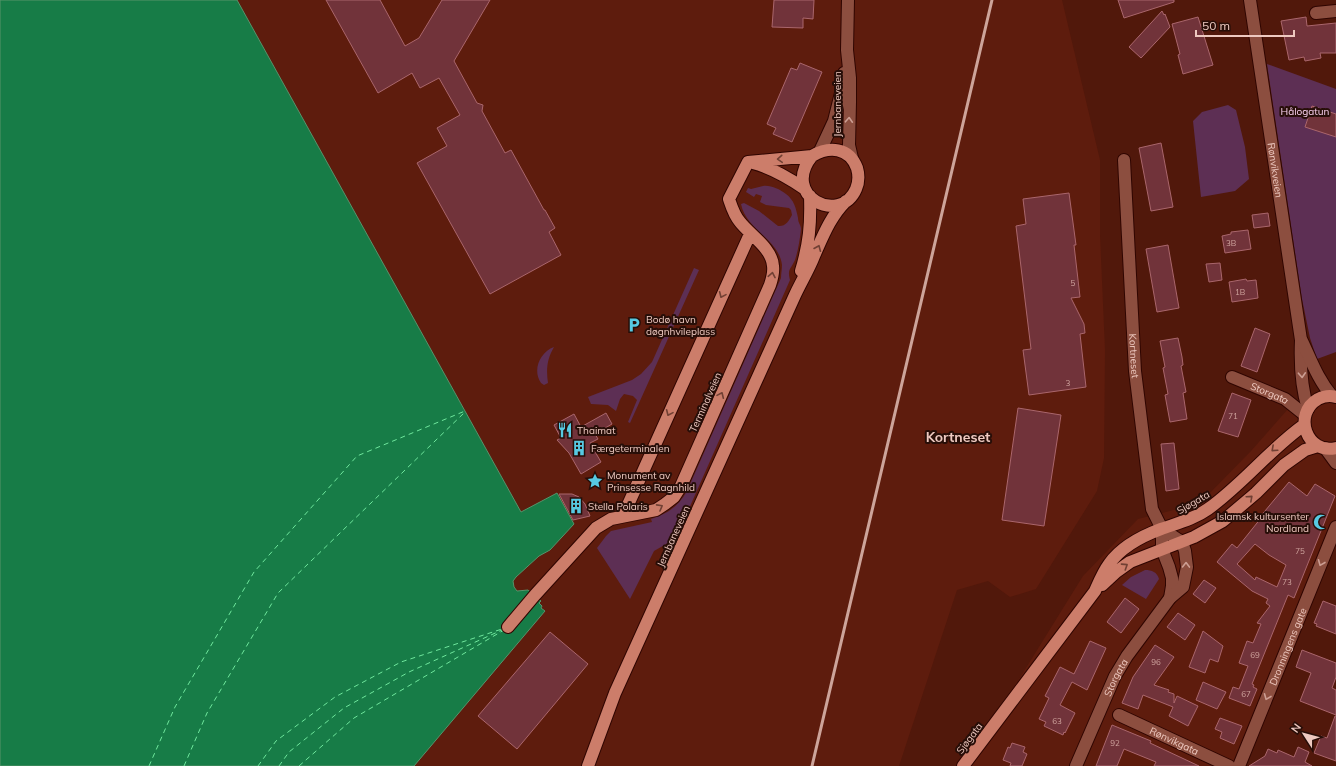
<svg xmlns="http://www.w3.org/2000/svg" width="1336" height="766" viewBox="0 0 1336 766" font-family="Mulish,sans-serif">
	<rect width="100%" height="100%" fill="#51180b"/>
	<!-- built -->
	<path fill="#5e1c0d" d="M237,0H1062L1100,160V235L1105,350L1104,458L1097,491L1036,589L1010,597L988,581L957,590L899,766H414L545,611L541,608L539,603L541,601L528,590L517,591L514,587L513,581L516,577L539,556L550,550L574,524L557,493L521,512Z
		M1336,392V527L1239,766H965L1083,576L1138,519L1178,509L1204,499L1251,451L1295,401Z"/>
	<!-- green -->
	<path fill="#5d2f54" d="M1267,64L1336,89V352L1317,359L1310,338L1302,299Z
		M1228,105L1236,110L1245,147L1249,179L1235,191L1201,197L1193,121L1202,112Z
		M763,186C771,185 779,189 786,194C794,200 796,208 798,218C798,223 801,225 801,229C800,239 798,251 795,260C791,269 787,269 790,280L684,520L677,534L668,543L654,551L630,599L597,548L606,536L611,531L652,522L651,519C667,514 679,506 687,491L781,278C781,274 782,269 782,265C779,239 746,230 741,204L744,203L759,211L778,226C785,227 789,221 792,215L791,210L789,208L766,205L760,202L762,196L756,194L754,197L746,192L748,188L751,189Z
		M694,268L699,270L630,423L628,422L637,400L633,396L624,394L620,399L616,411L608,405L591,404L588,397L632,380L641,374L652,362Z
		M554,347C547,359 546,369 548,383L544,385L541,383C532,370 540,352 554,347Z
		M1145,570C1152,570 1157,572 1159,579L1146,599L1122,585L1131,577Z"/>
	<!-- water -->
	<path fill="#177c47" stroke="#58936b" d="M0,0H237L521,512L557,493L574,524L550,550L539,556L516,577L513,581L514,587L517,591L528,590L541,601L539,603L542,606L541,608L545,611L414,766H0Z"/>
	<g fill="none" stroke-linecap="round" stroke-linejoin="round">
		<!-- ferry -->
		<path stroke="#6fe79d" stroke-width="1" stroke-dasharray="5 4" stroke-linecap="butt" d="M149,766L175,707L254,572L357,456L465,411
			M184,766L207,713L278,593L465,412
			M258,766L276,741L335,697L401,662L502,629
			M279,766L289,752L344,708L409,672L502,630
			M299,766L354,718L504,630"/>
	</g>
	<!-- building -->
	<path fill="#71333a" stroke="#aa666c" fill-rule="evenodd" d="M326,0H380L405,46L419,38L442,0H490L454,61L477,103L483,105L482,111L505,153L511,150L544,210H545L555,228L549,232L561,255L490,294L417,163L447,146L437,128L460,115L439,78L420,88L412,73L378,93Z
		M774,0H814L813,19L803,18V28L772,27Z
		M1118,0H1174V2L1124,18Z
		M1162,11L1164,15L1165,14L1170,27L1141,58L1129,47Z
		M1198,17L1213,65L1183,74L1178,55L1180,54L1172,24Z
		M1306,17L1307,26L1336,23V53H1320L1321,58L1305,61L1304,57L1289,60L1281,21Z
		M800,63L822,72L792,142L773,134L776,128L767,124L791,68L797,70Z
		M1312,106L1336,114V137L1305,127Z
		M1161,143L1173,207L1151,211L1139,148Z
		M1069,193L1076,245H1074L1080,297L1071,298L1084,324L1085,333L1080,334L1086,387L1029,395L1023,350L1031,349L1016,226L1026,224L1023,199Z
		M1268,213L1270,226L1254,228L1252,215Z
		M1248,230L1251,249L1225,253L1222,236L1231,234V232Z
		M1168,245L1179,308L1157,312L1146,249Z
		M1220,263L1222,280L1209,282L1206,264Z
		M1246,279L1247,281L1256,280L1258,298L1232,302L1229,282Z
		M1255,328L1270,334L1257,372L1241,366Z
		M1178,338L1182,357L1183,365L1181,366L1186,392L1183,393L1187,419L1170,422L1165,395L1168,394L1163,368L1165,367L1160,341Z
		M1232,393L1251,400L1238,437L1218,431Z
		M1018,408L1061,415L1044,526L1002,520Z
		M606,413L612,424L595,434L598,439L590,443L601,462L581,474L569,453L557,440L561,438L554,425L574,414L581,427Z
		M1174,443L1179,489L1166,491L1161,444Z
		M1289,482L1307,496L1315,484L1335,496L1294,598L1288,595L1252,684L1254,685L1253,687L1257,689L1250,706L1229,698L1233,687L1239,689L1248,666L1239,663L1247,641L1253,643L1261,624L1257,623L1270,606L1266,603L1268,599L1252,591L1217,562L1232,544L1237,548L1261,518L1260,517ZM1255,544L1269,555L1286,565L1277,587L1256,577L1255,580L1237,564Z
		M559,494H572L579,497L585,504L590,516L573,520Z
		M1204,580L1216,588L1205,603L1193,594Z
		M1125,598L1139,609L1121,633L1107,622Z
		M1323,601L1336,606V634L1316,626L1317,624L1314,623Z
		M1178,613L1195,625L1185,640L1167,627Z
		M1203,631L1223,646L1218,662L1210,659L1205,673L1189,667Z
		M550,632L588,664L517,749L478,716Z
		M1090,641L1106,648L1087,690L1072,682L1060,705L1075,713L1065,733L1064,732L1063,735L1044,726L1046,722L1039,719L1049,698L1045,696L1060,667L1074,674Z
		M1155,645L1174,657L1154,685L1169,690L1168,692L1174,694V703L1177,696L1198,706L1188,726L1169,716L1173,707L1143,695L1138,709L1122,703L1133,677Z
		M1302,650L1336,663V677L1332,688L1336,690V715L1300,701L1311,673L1296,667Z
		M1203,682L1226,692L1217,709L1196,700Z
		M1335,716H1336V761L1314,753L1321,736L1327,738Z
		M1220,718L1242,726L1234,744L1220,738L1222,732L1215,729Z
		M1112,725L1151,741L1150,743L1199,766H1154L1156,762L1124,749L1117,766H1096Z
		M1012,743L1025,747L1023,752L1027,754L1022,766H1010L1011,763L1003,760L1008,747L1010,748Z
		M1298,747L1309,752L1305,762L1312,766H1249L1265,756L1268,749L1277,753L1278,750L1294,757Z"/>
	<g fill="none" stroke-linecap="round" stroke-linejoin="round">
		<!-- street casing -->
		<g stroke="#2f0500" stroke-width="14">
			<g id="street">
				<path d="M1316,13L1336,11"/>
				<path id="s1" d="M1124,160L1135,371L1152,509L1162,529V549L1169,567L1172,578V586L1170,598"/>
				<path id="s2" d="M1232,377L1285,399L1305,415"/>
				<path d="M1325,448L1336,463"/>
				<path id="s3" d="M1119,715L1229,766"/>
				<path id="s4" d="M1076,766L1115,676L1127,656L1170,598L1183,587L1187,567L1185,551L1182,542L1162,529"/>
				<path id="s5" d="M1239,766L1336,527"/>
			</g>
		</g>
		<!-- secondary casing -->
		<g stroke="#2f0500" stroke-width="14">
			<g id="secondary">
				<path d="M848,0L847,50L850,78V102L849,145L852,158"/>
				<path id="s6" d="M1250,0L1301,340C1300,363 1301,387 1308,409"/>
				<path d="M820,151L834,121L841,93L844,73"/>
				<path d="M1302,341C1311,360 1318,380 1332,396"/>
			</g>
		</g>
		<!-- highway casing -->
		<g stroke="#2f0500" stroke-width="14">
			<path id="highway" d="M748,162L812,156C829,146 849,147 857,168C859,175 859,182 856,189C840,226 780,196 812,156
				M753,163C772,168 789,178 805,189
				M801,271C809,244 811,225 810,196
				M1336,397C1330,395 1324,396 1318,399C1292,414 1307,455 1336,448
				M623,516L750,234
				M1102,585L1116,572L1130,562L1194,537L1223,521L1256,493L1284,465L1305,450L1318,446
				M508,627L535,595L596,528L611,519L656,510L665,504L674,497L681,486L770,285C772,279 774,273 773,266C772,248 750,235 740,222C734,215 732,208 729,199L748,162
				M588,766L615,693L795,295C801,282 809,269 814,256C823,236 830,217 846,201
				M963,766L1095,591C1099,582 1103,572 1109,564C1121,547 1142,536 1161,529C1178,523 1194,519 1208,509C1243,484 1269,450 1304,425"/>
		</g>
		<!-- street -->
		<use href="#street" stroke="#8c4e3f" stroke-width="12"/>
		<!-- secondary -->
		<use href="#secondary" stroke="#8c4e3f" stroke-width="12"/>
		<!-- highway -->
		<use href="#highway" stroke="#cc7d6a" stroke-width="12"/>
		<!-- rail -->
		<path stroke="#cda49a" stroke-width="3" d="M812,766L992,0"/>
	</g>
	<!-- one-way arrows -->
	<defs><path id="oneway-chevron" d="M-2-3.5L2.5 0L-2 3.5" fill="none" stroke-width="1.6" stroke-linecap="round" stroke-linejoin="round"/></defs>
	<g stroke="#cc9e93">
		<use href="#oneway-chevron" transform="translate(849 120) rotate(-87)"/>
		<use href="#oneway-chevron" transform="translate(1302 375) rotate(87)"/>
		<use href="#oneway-chevron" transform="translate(1321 563) rotate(112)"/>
		<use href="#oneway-chevron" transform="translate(1186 565) rotate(-89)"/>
		<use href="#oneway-chevron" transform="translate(1267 697) rotate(112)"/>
	</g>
	<g stroke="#714034">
		<use href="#oneway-chevron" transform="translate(780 159) rotate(176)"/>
		<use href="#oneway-chevron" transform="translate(818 248) rotate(-67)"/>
		<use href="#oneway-chevron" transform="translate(772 275) rotate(-79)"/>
		<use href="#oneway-chevron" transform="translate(722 295) rotate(114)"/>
		<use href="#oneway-chevron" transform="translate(721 395) rotate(-66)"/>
		<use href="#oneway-chevron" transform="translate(669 413) rotate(114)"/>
		<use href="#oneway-chevron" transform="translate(1274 449) rotate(138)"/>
		<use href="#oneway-chevron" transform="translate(1250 498) rotate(-42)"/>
		<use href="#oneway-chevron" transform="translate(660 507) rotate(-29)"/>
		<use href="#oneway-chevron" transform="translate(1125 566) rotate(-33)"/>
	</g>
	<!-- icons -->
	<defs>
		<g id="parking-bare" transform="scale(1.2)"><path d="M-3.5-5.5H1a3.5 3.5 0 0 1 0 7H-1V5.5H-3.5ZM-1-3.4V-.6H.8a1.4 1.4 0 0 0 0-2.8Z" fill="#57c9e2" stroke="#270e08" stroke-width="2.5" paint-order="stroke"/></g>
		<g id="restaurant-bare" transform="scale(1.2)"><path d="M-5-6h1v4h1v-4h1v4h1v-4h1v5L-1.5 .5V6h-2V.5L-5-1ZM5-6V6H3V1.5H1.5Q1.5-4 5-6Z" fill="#57c9e2" stroke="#270e08" stroke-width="2.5" paint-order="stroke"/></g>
		<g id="building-bare" transform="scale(1.2)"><path d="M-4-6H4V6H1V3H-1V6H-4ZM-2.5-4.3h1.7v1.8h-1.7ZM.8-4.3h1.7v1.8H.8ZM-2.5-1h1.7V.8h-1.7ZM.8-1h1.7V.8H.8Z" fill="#57c9e2" stroke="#270e08" stroke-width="2.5" paint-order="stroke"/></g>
		<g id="sight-bare" transform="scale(1.2)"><path d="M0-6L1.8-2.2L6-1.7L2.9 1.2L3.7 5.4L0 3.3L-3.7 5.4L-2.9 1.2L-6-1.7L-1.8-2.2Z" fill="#57c9e2" stroke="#270e08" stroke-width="2.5" paint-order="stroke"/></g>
		<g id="mosque-bare" transform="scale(1.2)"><path d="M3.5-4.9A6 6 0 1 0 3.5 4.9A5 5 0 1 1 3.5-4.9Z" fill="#57c9e2" stroke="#270e08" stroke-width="2.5" paint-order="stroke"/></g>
	</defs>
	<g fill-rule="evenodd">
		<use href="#parking-bare" x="634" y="325"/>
		<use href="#restaurant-bare" x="565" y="430"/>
		<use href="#building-bare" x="579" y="448"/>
		<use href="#sight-bare" x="595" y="481"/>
		<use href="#building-bare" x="576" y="506"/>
		<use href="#mosque-bare" x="1321" y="522"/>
	</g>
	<g text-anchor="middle" stroke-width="4" stroke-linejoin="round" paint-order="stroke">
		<!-- number labels -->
		<g font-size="8" fill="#cfa49e">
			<text x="1231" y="246">3B</text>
			<text x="1073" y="286">5</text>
			<text x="1240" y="295">1B</text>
			<text x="1068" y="386">3</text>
			<text x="1233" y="419">71</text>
			<text x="1300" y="554">75</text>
			<text x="1287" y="585">73</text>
			<text x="1255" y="658">69</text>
			<text x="1156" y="665">96</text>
			<text x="1246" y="697">67</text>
			<text x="1057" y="724">63</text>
			<text x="1115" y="746">92</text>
		</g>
		<!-- street labels -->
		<g font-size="10" fill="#eec9c0" stroke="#270e08">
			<text transform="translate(837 104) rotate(-90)" y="4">Jernbaneveien</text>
			<text dy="4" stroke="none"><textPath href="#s6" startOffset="172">Rønvikveien</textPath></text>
			<text dy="4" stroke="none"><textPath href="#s1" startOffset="196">Kortneset</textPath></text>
			<text dy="4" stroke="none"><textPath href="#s2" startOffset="41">Storgata</textPath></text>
			<text transform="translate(705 402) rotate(-66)" y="4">Terminalveien</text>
			<text transform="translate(1193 502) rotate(-30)" y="4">Sjøgata</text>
			<text transform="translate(673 536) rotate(-66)" y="4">Jernbaneveien</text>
			<text dy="4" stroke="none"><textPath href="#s5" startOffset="129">Dronningens gate</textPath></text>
			<text dy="4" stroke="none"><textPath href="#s4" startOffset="97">Storgata</textPath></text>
			<text transform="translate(969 738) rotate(-53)" y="4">Sjøgata</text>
			<text dy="4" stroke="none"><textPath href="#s3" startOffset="61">Rønvikgata</textPath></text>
		</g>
		<!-- park labels -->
		<g font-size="10" fill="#fcd3f2" stroke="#270e08">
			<text x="1305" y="115">Hålogatun</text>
		</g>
		<!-- poi labels -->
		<g font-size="10" fill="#eec9c0" stroke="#270e08" text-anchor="start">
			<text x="646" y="323">Bodø havn<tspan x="646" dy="12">døgnhvileplass</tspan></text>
			<text x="577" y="434">Thaimat</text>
			<text x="591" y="452">Færgeterminalen</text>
			<text x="607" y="479">Monument av<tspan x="607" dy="12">Prinsesse Ragnhild</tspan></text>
			<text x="588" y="510">Stella Polaris</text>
			<text x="1309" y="520" text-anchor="end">Islamsk kultursenter<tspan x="1309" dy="12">Nordland</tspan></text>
		</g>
		<!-- district labels -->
		<g font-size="14" font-weight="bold" fill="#eec9c0" stroke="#270e08">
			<text x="958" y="442">Kortneset</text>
		</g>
	</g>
	<!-- north arrow -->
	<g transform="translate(1304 734) rotate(306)" stroke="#270e08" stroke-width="3" paint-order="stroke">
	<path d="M0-3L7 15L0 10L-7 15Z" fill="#eec9c0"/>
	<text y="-6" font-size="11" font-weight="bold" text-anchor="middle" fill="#eec9c0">N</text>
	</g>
	<!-- scale -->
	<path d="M1196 30v6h98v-6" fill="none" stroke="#eec9c0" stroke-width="2"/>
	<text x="1202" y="30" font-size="12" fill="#eec9c0" stroke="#270e08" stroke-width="3" paint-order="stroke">50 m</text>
</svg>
